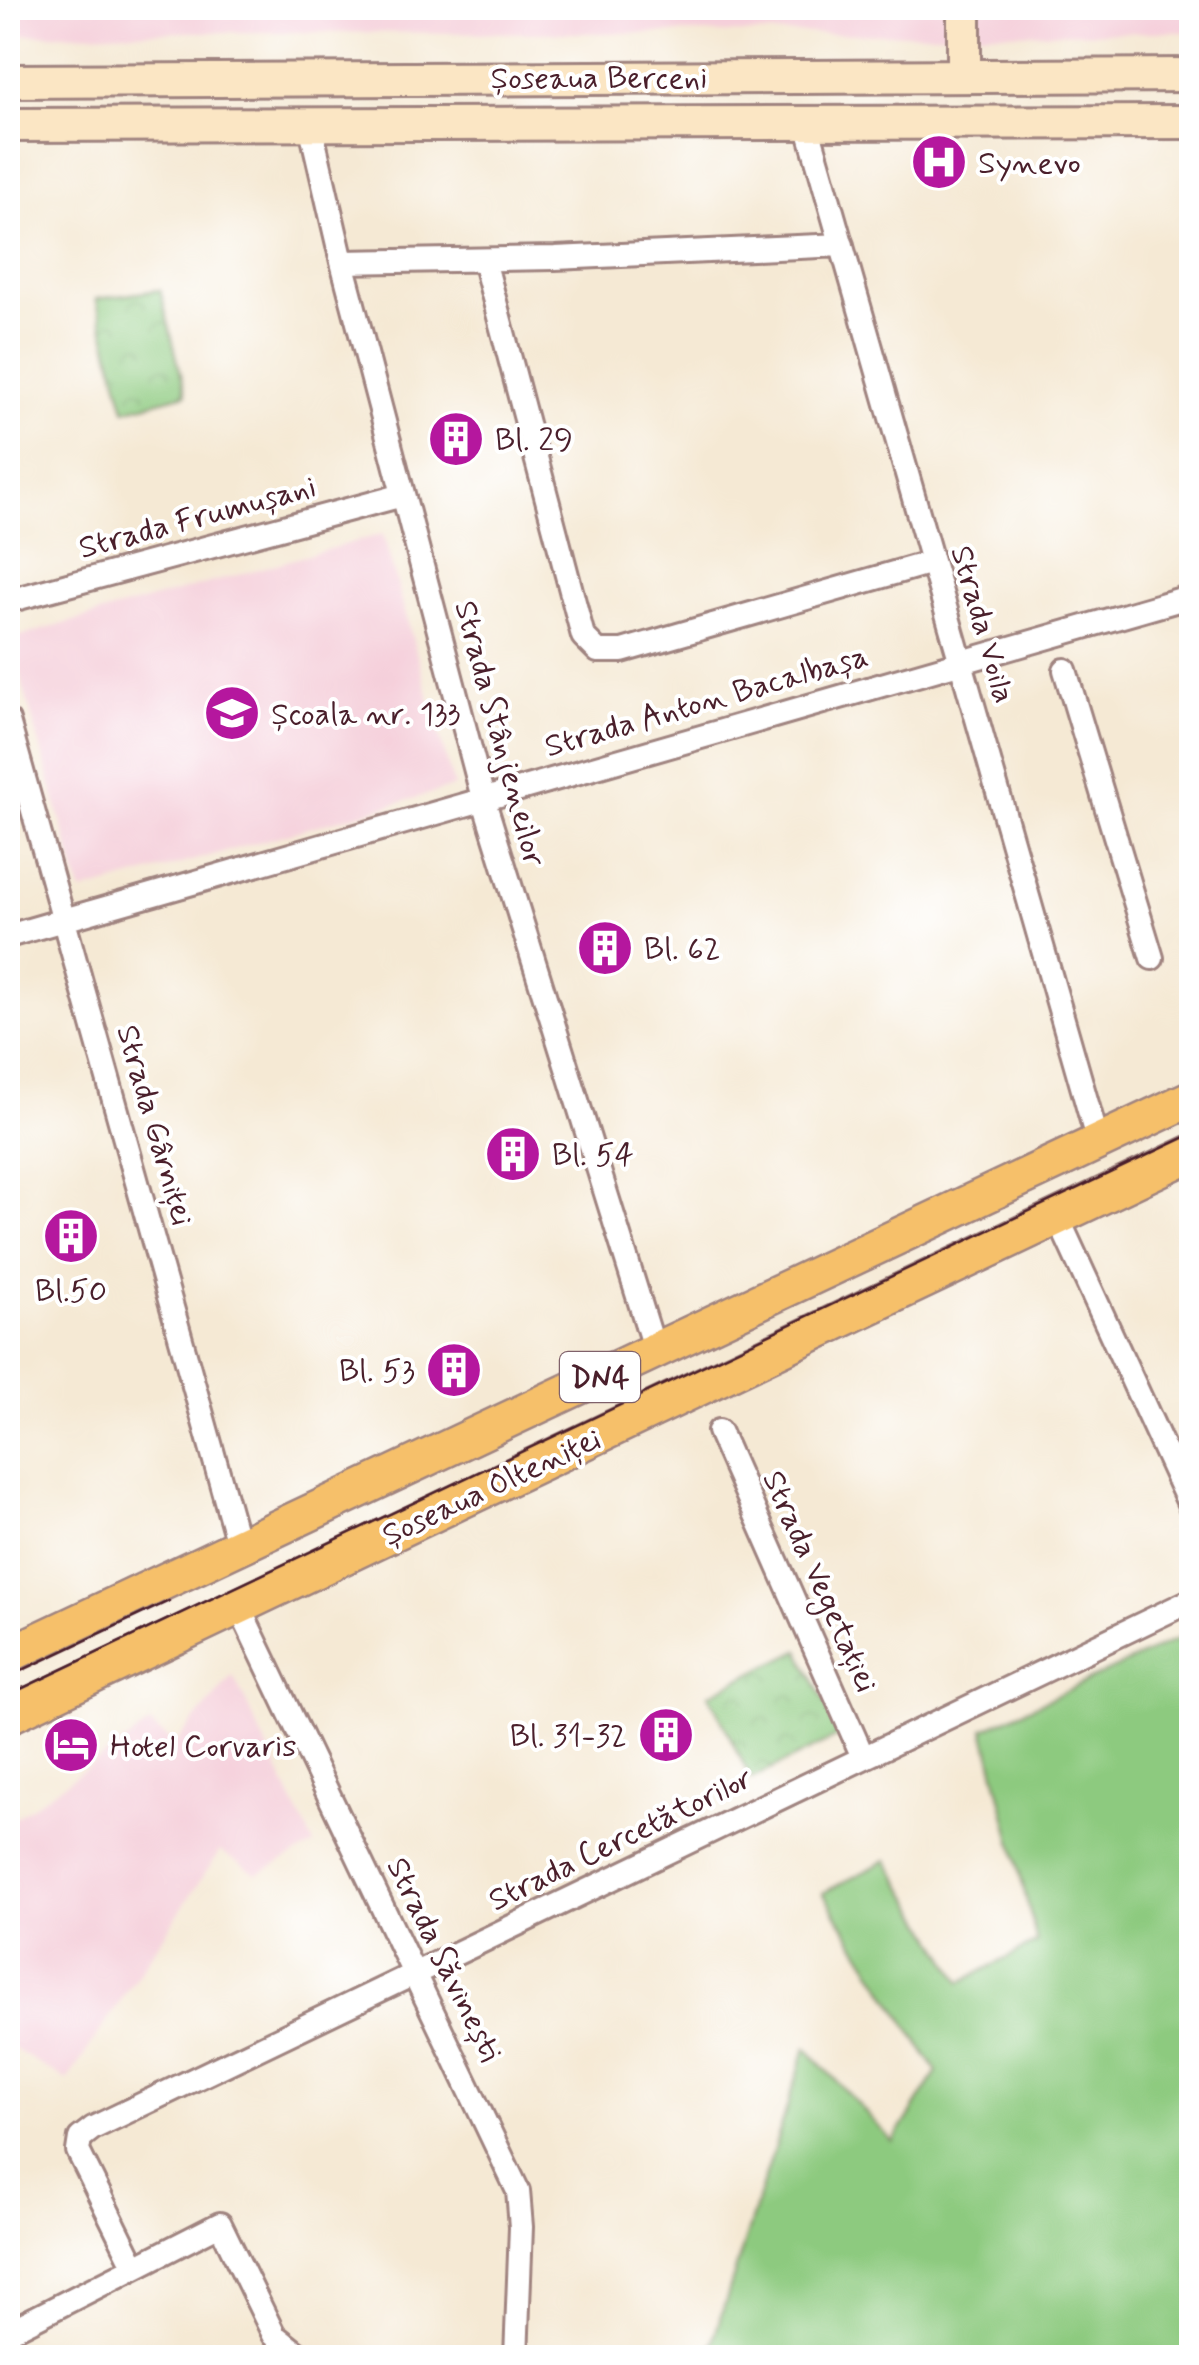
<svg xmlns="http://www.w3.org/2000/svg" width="1199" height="2365" viewBox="0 0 1199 2365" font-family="Mynerve,sans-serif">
	<defs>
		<pattern id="park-crowns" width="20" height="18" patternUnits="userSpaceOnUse" patternTransform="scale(2.5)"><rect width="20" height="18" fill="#8dca7f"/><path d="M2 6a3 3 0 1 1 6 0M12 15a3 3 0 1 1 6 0" fill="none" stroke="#7bad6e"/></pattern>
	</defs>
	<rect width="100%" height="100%" fill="#fff"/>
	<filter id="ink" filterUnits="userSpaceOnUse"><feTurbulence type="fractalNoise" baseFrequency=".01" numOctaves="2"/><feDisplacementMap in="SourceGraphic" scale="20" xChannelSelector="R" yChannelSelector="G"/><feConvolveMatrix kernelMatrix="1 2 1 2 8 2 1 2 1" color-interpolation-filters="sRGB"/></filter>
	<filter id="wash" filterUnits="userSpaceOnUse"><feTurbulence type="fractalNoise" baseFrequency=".0048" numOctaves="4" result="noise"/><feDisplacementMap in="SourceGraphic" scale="40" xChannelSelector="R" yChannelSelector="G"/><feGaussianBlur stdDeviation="2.25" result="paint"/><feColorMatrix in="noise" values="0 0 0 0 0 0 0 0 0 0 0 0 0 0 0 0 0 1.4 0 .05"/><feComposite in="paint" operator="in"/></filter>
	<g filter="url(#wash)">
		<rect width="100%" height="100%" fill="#f5e9d4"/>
		<!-- built -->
		<path fill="#f5cfda" d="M8,8H953V34L192,32L8,35Z
			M964,8H1191V32L964,33Z
			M383,534L454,787L81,892L10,639Z
			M233,1675L314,1845L257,1874L220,1851L67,2081L8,2045V1823L150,1724L175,1744Z"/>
		<!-- grass -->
		<path fill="#8dca7f" stroke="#6c7455" stroke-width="2.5" d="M1191,1633V2357H708L806,2048L893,2142L937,2072L823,1893L887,1860L961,1982L1037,1942L984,1729Z"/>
		<!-- park -->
		<path fill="url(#park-crowns)" stroke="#6c7455" stroke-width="2.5" d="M160,290L186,394L125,410L96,299Z
			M799,1650L841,1735L751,1779L709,1694Z"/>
	</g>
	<g filter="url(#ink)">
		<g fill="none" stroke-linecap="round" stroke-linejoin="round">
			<!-- street casing -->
			<g stroke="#a08480" stroke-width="28">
				<path id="street" d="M310,124L342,262L483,798L655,1351
					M807,124L1098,1142
					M484,260L583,636L598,651H622L932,562
					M342,262L555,258L842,245
					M8,601L403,495
					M1065,670L1152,958
					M8,721L239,1547
					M8,936L1192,596
					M1057,1216L1192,1510
					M719,1431L863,1757
					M238,1605L518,2191L521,2227L516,2358
					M135,2267L78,2151L80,2138L93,2128L1192,1600
					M8,2332L220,2224L274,2335L303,2358"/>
			</g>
			<!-- secondary casing -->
			<g stroke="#a08480" stroke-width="38">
				<path id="secondary" d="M964,75V8
					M8,81L1192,75
					M8,125L1192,122"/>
			</g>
			<!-- primary casing -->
			<g stroke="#a08480" stroke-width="40">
				<path id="primary" d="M8,1655L1192,1098
					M8,1716L1192,1153"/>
			</g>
			<!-- street -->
			<use href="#street" stroke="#fff" stroke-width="22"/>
			<!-- secondary -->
			<use href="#secondary" stroke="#fbe6c4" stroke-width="32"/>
			<!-- primary -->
			<use href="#primary" stroke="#f6c06b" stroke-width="35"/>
			<!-- tram -->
			<path stroke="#4a1f2b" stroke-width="2.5" d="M8,1677L169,1601
				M8,1695L1192,1134"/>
		</g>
	</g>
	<!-- icons -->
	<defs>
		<g id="hospital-disc" transform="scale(2.875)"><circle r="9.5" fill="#b5179e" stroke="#fff"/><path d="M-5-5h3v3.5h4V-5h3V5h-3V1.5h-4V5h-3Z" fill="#fff"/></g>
		<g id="building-disc" transform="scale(2.875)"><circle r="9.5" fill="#b5179e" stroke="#fff"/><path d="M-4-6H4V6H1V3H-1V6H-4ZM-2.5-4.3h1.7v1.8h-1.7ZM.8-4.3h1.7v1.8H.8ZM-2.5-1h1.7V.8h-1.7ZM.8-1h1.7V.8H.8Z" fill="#fff"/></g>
		<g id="school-disc" transform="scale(2.875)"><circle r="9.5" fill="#b5179e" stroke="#fff"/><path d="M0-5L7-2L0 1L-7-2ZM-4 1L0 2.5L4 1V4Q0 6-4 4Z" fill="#fff"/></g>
		<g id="hotel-disc" transform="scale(2.875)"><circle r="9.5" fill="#b5179e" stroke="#fff"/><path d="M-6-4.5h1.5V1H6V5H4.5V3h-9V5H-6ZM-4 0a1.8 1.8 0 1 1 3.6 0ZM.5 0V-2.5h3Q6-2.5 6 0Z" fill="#fff"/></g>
	</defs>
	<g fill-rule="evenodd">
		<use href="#hospital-disc" x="939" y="162"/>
		<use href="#building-disc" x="456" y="439"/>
		<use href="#school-disc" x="232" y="713"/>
		<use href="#building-disc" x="605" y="948"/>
		<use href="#building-disc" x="513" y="1154"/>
		<use href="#building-disc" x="71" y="1236"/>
		<use href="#building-disc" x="454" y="1370"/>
		<use href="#building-disc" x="666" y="1735"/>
		<use href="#hotel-disc" x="71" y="1745"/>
	</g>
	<g text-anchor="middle" stroke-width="8" stroke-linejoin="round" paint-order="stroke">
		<!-- shield labels -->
		<rect fill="#fff" stroke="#80626b" stroke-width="2.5" x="560" y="1352" width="80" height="50" rx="8"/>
		<g font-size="30" font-weight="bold" fill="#4a1f2b">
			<text x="600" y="1387">DN4</text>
		</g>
		<!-- street labels -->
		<g font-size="32" fill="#4a1f2b" stroke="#fff">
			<text x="599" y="88">Șoseaua Berceni</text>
			<text transform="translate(197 516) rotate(-15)" y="11">Strada Frumușani</text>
			<text transform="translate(984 624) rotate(74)" y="11">Strada Voila</text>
			<text transform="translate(706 700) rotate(-16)" y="11">Strada Anton Bacalbașa</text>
			<text transform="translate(501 733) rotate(75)" y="11">Strada Stânjeneilor</text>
			<text transform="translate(156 1125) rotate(74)" y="11">Strada Gârniței</text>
			<text transform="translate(491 1486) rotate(-25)" y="11">Șoseaua Olteniței</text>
			<text transform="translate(821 1581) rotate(66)" y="11">Strada Vegetației</text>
			<text transform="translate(620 1838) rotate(-26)" y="11">Strada Cercetătorilor</text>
			<text transform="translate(445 1959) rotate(64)" y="11">Strada Săvinești</text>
		</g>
		<!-- poi labels -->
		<g font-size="32" fill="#4a1f2b" stroke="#fff" text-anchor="start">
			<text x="978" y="173">Synevo</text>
			<text x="495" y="450">Bl. 29</text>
			<text x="271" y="724">Școala nr. 133</text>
			<text x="644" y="959">Bl. 62</text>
			<text x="552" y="1165">Bl. 54</text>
			<text x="71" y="1301" text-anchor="middle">Bl.50</text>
			<text x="415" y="1381" text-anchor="end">Bl. 53</text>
			<text x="627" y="1746" text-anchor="end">Bl. 31-32</text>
			<text x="110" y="1756">Hotel Corvaris</text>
		</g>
	</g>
	<!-- margin -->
	<rect width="1199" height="2365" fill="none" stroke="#fff" stroke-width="40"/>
</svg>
